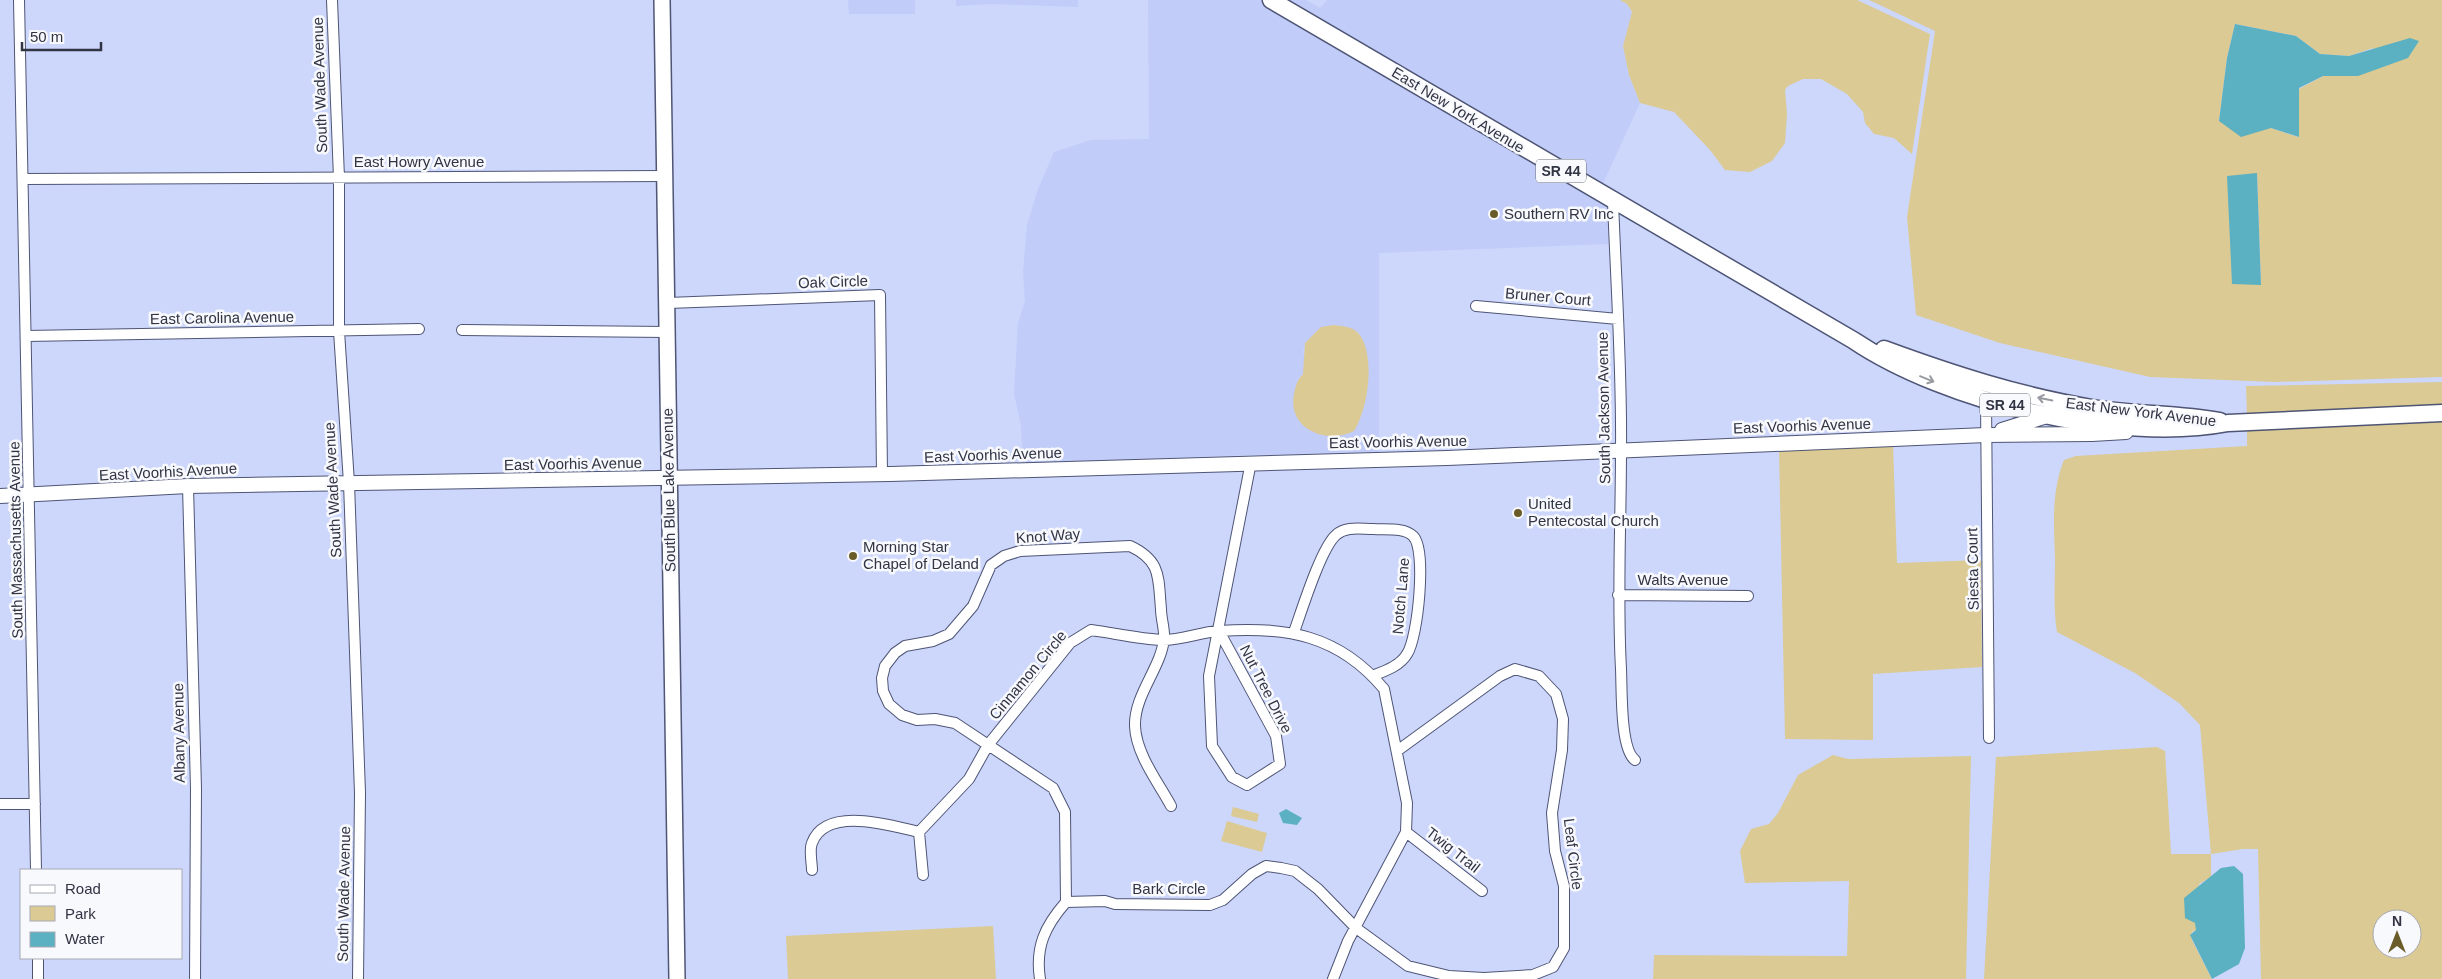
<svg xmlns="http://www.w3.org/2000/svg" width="2442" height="979" viewBox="0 0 2442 979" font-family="Arial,sans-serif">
	<rect width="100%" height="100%" fill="#cdd7fc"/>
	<!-- built -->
	<path fill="#c1ccf8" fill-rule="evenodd" d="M848,0H915V14H849Z
		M956,0H1078V7L991,4L956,6Z
		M1148,0H1260L1607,205L1609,244L1379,253V452L1247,455L1023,464L1021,425L1014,394L1018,323L1025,301L1023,272L1027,225L1038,189L1054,152L1091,140L1149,139ZM1334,325L1347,327L1359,333L1368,378L1297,380L1303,374L1305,360L1303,351Z
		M1283,0H1306L1320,8L1327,0H1620L1627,4L1632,13L1623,46L1629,75L1640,103L1601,188Z"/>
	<!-- green -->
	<path fill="#dbca93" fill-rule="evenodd" d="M1620,0H1857L1930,34L1912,154L1894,138L1874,134L1865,123L1863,112L1847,94L1821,79H1803L1788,86L1785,90L1787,114L1785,143L1772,161L1750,172L1725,170L1710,150L1674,112L1640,103L1629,75L1623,46L1632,12L1627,4Z
		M1869,0H2442V377L2275,382L2150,377L2000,343L1916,315L1907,217L1935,31ZM2235,24L2296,36L2320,54L2349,56L2373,48L2358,76H2323L2299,89L2298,137L2271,128L2219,121L2227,58ZM2257,173L2261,284H2233Z
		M1334,325C1342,326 1354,327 1359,334C1376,356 1368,409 1354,431C1327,445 1287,429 1294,394C1296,385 1297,380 1303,374L1305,343L1321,327Z
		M2442,382V407L2247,416L2246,386Z
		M2442,419V979H2261L2258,849H2243L2211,854V877L2199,884L2196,930L2192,932V940L2212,979H1984L1996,757L2157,747L2165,751L2171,854H2211L2200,725L2179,703L2135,673L2057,632C2053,608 2055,584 2055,559C2054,524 2051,493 2064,460L2076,456L2247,446V429ZM2382,919H2412V949H2382Z
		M1893,445L1897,563L1981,560L1982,667L1873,674V740L1785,739L1779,449Z
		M1833,755L1848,759L1971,756L1966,979H1653L1654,955L1847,956L1849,881L1745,883L1740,851L1751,829L1769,824L1778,813L1798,775Z
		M1233,807L1259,814L1257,822L1231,816Z
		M1227,821L1267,833L1262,852L1221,841Z
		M993,926L996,979H788L786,936Z"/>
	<!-- water -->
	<path fill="#5bb0c2" d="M2235,24L2296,36L2320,54L2349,56L2410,38L2419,41L2408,58L2358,76H2323L2299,88V137L2271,128L2241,137L2219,121L2227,58Z
		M2257,173L2261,285L2232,284L2227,176Z
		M1286,809L1302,818L1297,825L1283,823L1279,813Z
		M2234,866L2243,874L2245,948L2239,964L2212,979L2190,935L2196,930L2195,923L2185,918L2184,898L2221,868Z"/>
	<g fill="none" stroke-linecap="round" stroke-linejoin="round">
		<!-- minor casing -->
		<g stroke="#4e5575" stroke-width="12">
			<path id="minor" d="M19,0L36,870
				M332,0L339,178V331L349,483L360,793L358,979
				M23,179L666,176
				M1613,201C1616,284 1622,368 1621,450C1621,524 1617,596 1621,669C1622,689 1620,749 1635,760
				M668,303L880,295L882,475
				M1476,306L1618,319
				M462,330L668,332
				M26,336L419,329
				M1986,400L1989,738
				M188,486L196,789L195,979
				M1618,595L1748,596
				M1219,631L1276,736L1280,764L1247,785L1232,777L1212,746L1209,676L1251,462
				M1294,632C1302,610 1321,548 1336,535C1346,526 1360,529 1373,529C1385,530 1404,527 1413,536C1427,549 1418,638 1407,654C1400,666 1385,671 1372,676
				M0,804H35
				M1171,806C1158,782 1136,754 1135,726C1134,695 1161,668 1164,639C1165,630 1161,619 1161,609C1158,578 1162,561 1130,546L1020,551L1004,556L991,565L973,606L949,634L933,641L905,646L895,653L885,666L882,678L883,691L889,704L902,715L917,720L935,719L955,723L1053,788L1065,812L1066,902L1105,901L1115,904L1210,905L1223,900L1252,874L1266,866L1281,868L1295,871L1318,889L1356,928L1408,966L1449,976L1484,978L1533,975L1553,967L1564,948V886L1555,851L1552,813L1562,750L1563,719L1556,694L1539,676L1515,669L1500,676L1397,751
				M1406,832L1482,891
				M812,870C812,863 809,850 812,843C826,805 892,826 919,832
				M923,875L919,832L969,779L988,745L1070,643L1091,630C1114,633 1139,639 1163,640C1182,640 1201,632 1219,631C1286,626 1339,635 1384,689L1407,803L1406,832L1348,941L1333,979
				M38,958V979
				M1040,979C1035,947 1045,926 1066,902"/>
		</g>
		<!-- tertiary casing -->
		<g stroke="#4e5575" stroke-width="16">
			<path id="tertiary" d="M2002,430L2050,415
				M0,496L188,486L890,474L1447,458L1986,435L2092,434L2126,432"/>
		</g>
		<!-- secondary casing -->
		<g stroke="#4e5575" stroke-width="18">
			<path id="secondary" d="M662,0L677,979"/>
		</g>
		<!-- primary casing -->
		<g stroke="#4e5575" stroke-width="19">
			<path id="primary" d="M1271,0L1853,340C1945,402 2118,444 2228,423L2442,413
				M1884,349C1952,374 2020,396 2092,408C2134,415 2178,413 2220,421"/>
		</g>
		<!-- minor -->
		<use href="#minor" stroke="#fff" stroke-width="10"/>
		<!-- tertiary -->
		<use href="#tertiary" stroke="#fff" stroke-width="14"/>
		<!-- secondary -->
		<use href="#secondary" stroke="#fff" stroke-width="15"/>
		<!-- primary -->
		<use href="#primary" stroke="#fff" stroke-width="16"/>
	</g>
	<!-- one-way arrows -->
	<defs><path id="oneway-shaft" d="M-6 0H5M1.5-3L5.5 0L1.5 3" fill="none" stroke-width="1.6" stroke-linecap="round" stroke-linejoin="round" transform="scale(1.25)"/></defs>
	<g stroke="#989aa1">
		<use href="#oneway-shaft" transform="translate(1927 379) rotate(22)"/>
		<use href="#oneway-shaft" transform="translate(2045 399) rotate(-168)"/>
	</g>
	<!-- markers -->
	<g fill="#6a5c29" stroke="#f8f9fd" stroke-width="2">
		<circle cx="1494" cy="214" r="5"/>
		<circle cx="1518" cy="513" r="5"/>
		<circle cx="853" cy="556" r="5"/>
	</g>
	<g text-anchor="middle" stroke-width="5" stroke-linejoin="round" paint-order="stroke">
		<!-- shield labels -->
		<g fill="#f8f9fd" stroke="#6c6f7b" stroke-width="1">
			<rect x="1536" y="159.5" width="50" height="23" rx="4"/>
			<rect x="1980" y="393.5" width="50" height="23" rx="4"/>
		</g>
		<g font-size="14" font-weight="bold" fill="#303443">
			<text x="1561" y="176">SR 44</text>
			<text x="2005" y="410">SR 44</text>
		</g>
		<!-- street labels -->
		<g font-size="15" fill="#303443" stroke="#f8f9fd">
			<text transform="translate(320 85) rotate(-92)" y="5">South Wade Avenue</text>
			<text transform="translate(1458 110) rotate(31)" y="5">East New York Avenue</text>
			<text x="419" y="167">East Howry Avenue</text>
			<text transform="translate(833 282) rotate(-2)" y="5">Oak Circle</text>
			<text transform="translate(1548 297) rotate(5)" y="5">Bruner Court</text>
			<text transform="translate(222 318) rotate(-1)" y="5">East Carolina Avenue</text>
			<text transform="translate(1604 408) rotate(-91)" y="5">South Jackson Avenue</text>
			<text transform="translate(2141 412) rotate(7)" y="5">East New York Avenue</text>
			<text transform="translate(1802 426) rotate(-2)" y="5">East Voorhis Avenue</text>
			<text transform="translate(1398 442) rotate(-1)" y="5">East Voorhis Avenue</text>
			<text transform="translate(993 455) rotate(-2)" y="5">East Voorhis Avenue</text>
			<text transform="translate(573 464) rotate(-1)" y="5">East Voorhis Avenue</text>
			<text transform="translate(168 472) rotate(-3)" y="5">East Voorhis Avenue</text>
			<text transform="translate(333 490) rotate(-93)" y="5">South Wade Avenue</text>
			<text transform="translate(669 490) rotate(-91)" y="5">South Blue Lake Avenue</text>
			<text transform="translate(1048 536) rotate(-4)" y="5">Knot Way</text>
			<text transform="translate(16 540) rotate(-91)" y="5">South Massachusetts Avenue</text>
			<text transform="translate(1973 569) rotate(-91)" y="5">Siesta Court</text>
			<text x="1683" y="585">Walts Avenue</text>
			<text transform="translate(1401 596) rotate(-85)" y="5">Notch Lane</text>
			<text transform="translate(1028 675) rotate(-50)" y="5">Cinnamon Circle</text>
			<text transform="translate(1266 689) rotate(63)" y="5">Nut Tree Drive</text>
			<text transform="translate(179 733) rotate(-91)" y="5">Albany Avenue</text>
			<text transform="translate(1453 850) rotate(38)" y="5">Twig Trail</text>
			<text transform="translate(1573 854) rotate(83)" y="5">Leaf Circle</text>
			<text x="1169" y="894">Bark Circle</text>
			<text transform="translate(344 894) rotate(-89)" y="5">South Wade Avenue</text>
		</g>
		<!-- poi labels -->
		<g font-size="15" fill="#303443" stroke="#f8f9fd" text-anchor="start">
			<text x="1504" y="219">Southern RV Inc</text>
			<text x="1528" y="509">United<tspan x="1528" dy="17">Pentecostal Church</tspan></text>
			<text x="863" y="552">Morning Star<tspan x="863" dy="17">Chapel of Deland</tspan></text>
		</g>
	</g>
	<!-- legend -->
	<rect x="20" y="869" width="162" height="90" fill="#f8f9fd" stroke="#a8aab3"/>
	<rect x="30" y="885" width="25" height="8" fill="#ffffff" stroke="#a8aab3"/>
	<text x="65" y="894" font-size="15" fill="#303443">Road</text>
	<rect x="30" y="906" width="25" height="15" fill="#dbca93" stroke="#a8aab3"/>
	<text x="65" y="919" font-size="15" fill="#303443">Park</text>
	<rect x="30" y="932" width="25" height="15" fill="#5bb0c2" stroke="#a8aab3"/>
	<text x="65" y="944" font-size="15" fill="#303443">Water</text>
	<!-- north arrow -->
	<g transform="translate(2397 934)"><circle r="24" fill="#f8f9fd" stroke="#a8aab3"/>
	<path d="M0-4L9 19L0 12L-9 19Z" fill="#6a5c29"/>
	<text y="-8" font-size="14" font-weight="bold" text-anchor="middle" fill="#303443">N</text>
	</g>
	<!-- scale -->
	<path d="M22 42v8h79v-8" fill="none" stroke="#303443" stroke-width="2.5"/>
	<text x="30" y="42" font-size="15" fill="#303443" stroke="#f8f9fd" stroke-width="4" paint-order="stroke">50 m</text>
</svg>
